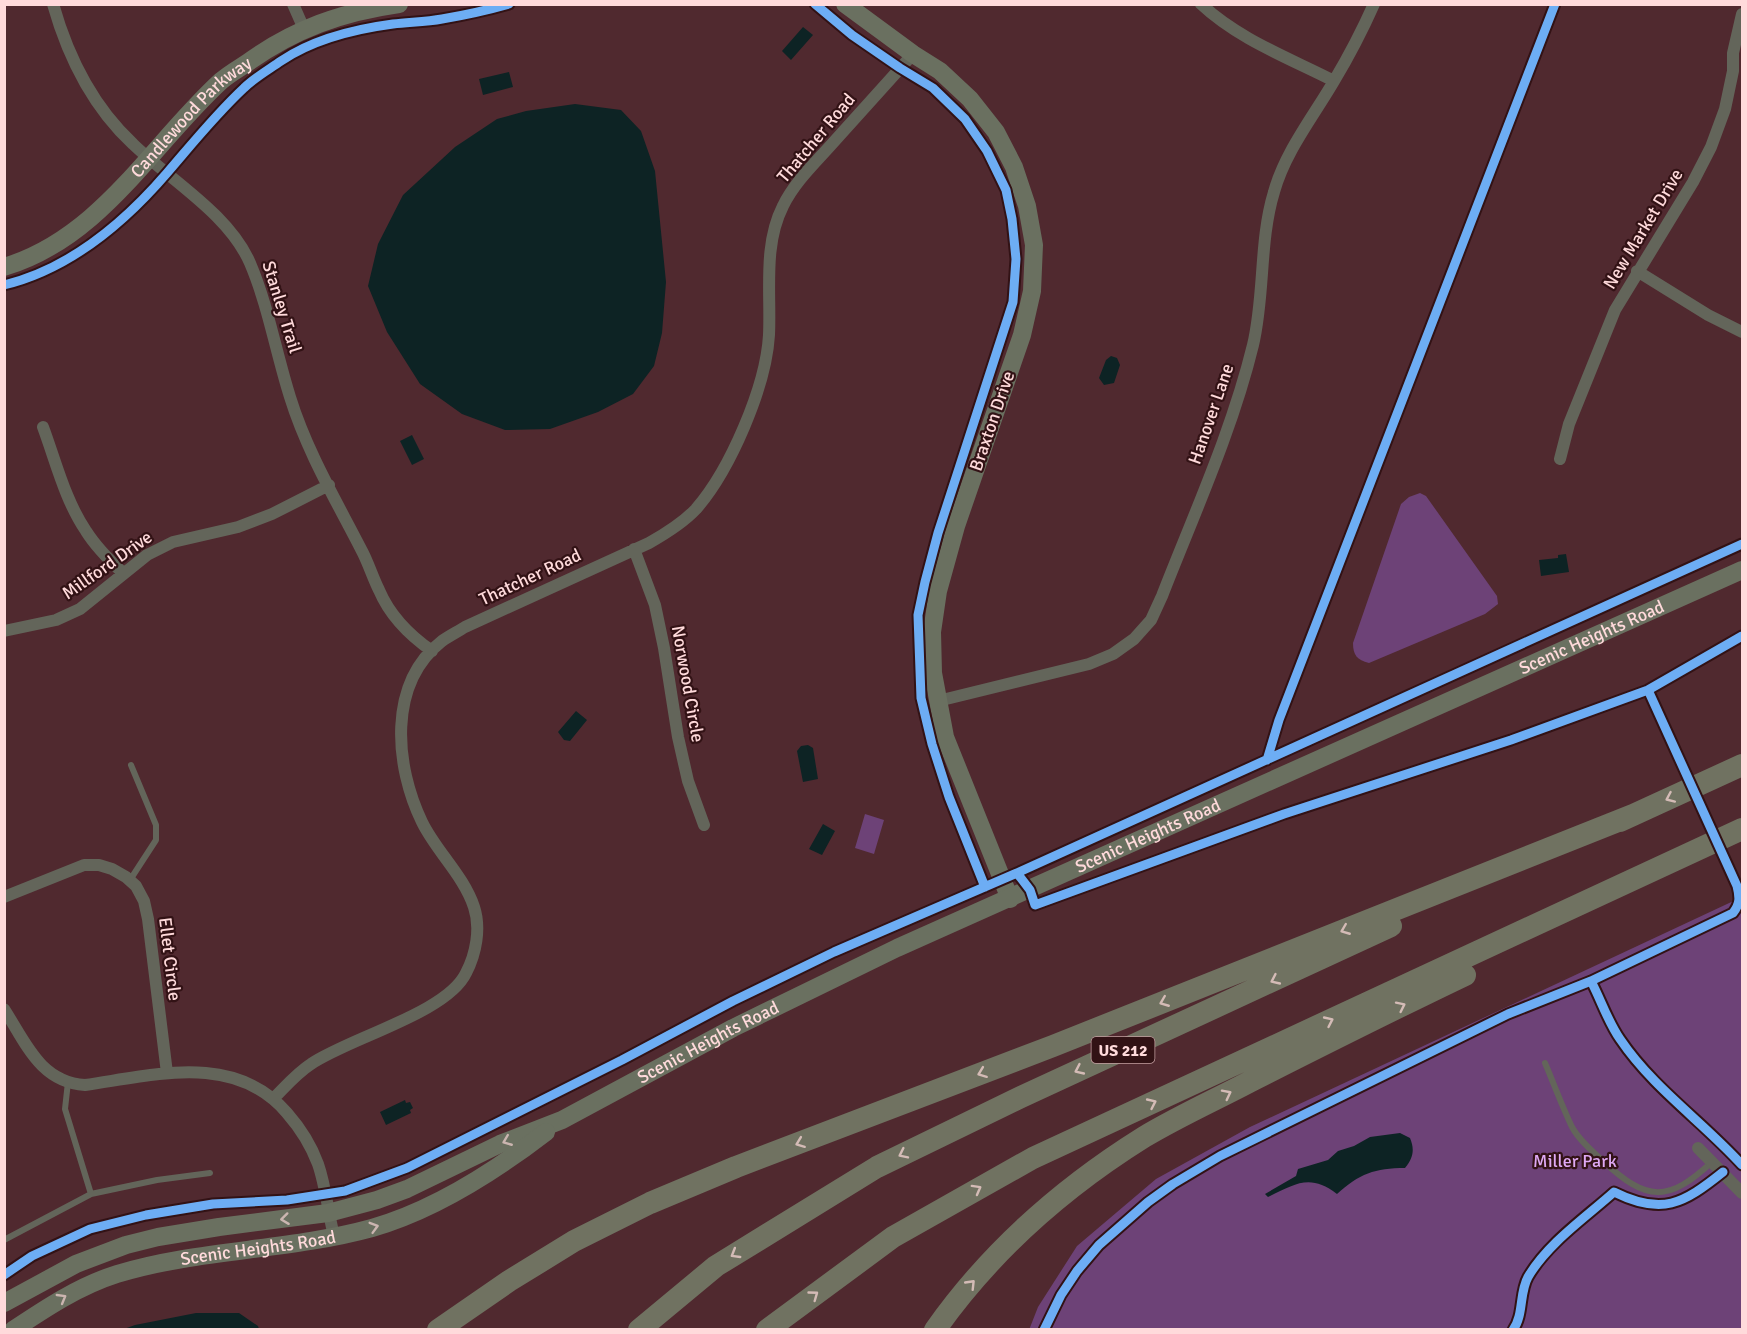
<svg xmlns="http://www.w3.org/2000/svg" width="1747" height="1334" viewBox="0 0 1747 1334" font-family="Signika,sans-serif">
	<rect width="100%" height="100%" fill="#50292f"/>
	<!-- green -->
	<path fill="#6d4277" d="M1420,493L1426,496L1497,596L1498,604L1485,614L1369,663C1357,660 1353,655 1353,643L1401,504L1409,497Z
		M865,814L884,820L874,854L855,848Z
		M1742,897V1329L1029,1330L1038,1307L1077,1246L1156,1179L1250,1127Z"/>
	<!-- water -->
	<path fill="#0d2324" d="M803,27L813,35L791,60L782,51Z
		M509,72L513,87L483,95L479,79Z
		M575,104L621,110L641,131L655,171L666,282L662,333L654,366L633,394L598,412L550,429L505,430L462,414L420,384L387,332L368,286L378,244L403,195L455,147L497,119L526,111Z
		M1111,356L1117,358L1120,365L1114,383L1104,385L1099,378L1106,360Z
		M412,435L424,459L412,465L400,441Z
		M1566,554L1569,572L1541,576L1539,560L1558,558V555Z
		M576,711L587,720L570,741L564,740L558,732Z
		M808,745L813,748L818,779L803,782L797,751L801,746Z
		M823,824L835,831L822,855L809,849Z
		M405,1100L406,1103L410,1102L413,1108L410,1110L411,1113L386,1125L380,1112Z
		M1400,1133L1410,1138C1415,1150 1413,1158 1405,1168C1375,1168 1359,1174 1337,1194C1310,1173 1295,1184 1268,1197L1265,1194L1296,1176L1298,1169L1328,1160L1338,1151L1354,1146L1370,1137Z
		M196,1313H239L258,1326L259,1329H124L135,1325Z"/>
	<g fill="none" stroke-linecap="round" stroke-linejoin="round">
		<!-- lane -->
		<path stroke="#63655a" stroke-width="6" d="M130,880L156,840V825L131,765
			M1545,1063C1554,1084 1562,1106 1572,1127C1579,1140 1592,1151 1603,1161C1647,1202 1668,1203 1713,1161
			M68,1082L65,1109L91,1194
			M4,1240L91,1194L157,1180L210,1173"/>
		<!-- street -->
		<path stroke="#63655a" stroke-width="12" d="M53,4C68,57 92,106 133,144C170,180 229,214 250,263C268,305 276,353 290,397C307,452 337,502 363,553C369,565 373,578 379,590C390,616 409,635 432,651
			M293,4L304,29
			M1201,4C1238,39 1289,58 1334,81
			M1637,271L1708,315L1742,332
			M43,427C56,462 65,500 86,531C96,547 109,560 123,573
			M1560,459L1569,424L1615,310L1693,182L1711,147L1725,109L1733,71V53L1742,14
			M634,549L655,605L664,648L678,737L688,781L704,825
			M4,631L56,620L80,609L147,555L173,542L238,527L272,514L329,485
			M938,701L1089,664L1113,654L1134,639L1151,620L1162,596C1194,514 1232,431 1253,345C1265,295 1259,241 1274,192C1285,152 1313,117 1334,81C1349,56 1362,31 1374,4
			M4,897L84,865H99L112,869L126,877L136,886L144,901L148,919L167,1073
			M4,1009C26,1043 40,1082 85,1085C155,1075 235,1052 287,1113C301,1129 311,1145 318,1164C326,1187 328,1213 334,1236
			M274,1098C286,1086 297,1073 311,1064C349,1038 447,1013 466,973C476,954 481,928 474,907C464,876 436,851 422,822C395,766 387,684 442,641C449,636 457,632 465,627L649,543C665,534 683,523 696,509C730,470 766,387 769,335C771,293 763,245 783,206C794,183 814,164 831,145C858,115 886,84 913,54
			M1698,1148L1742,1193"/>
		<!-- secondary -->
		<g stroke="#6a7060" stroke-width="18">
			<path d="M845,4L913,54L940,71L970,99L996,132L1014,167L1027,206L1034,245L1032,291L1022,335L956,526L938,591L932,632L933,673L945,737L1010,899"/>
			<path id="s1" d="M4,267C101,238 151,145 221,81C229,74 238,69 247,63C294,29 342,12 399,4"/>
			<path id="s2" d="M4,1303L76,1264L126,1245L158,1237L219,1227L328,1213L377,1200L407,1189L500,1144L562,1120L733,1028L897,948L1742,570"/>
			<path id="s3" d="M13,1330C46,1308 79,1286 117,1274C199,1249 288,1251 372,1228C435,1210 494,1172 546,1132"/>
		</g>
		<!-- highway -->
		<path stroke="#707261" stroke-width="22" d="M1620,821L1742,765
			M438,1330L509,1281L574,1241L650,1203L736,1167L1053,1046L1633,815
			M639,1330L716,1266L877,1167L1021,1097L1391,926
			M767,1330L893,1237L1033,1158L1742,829
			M935,1330C990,1252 1064,1187 1144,1137C1179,1116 1217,1099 1253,1080C1324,1044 1394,1009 1465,975"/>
		<!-- cycleway casing -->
		<g stroke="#321215" stroke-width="13">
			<path id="cycleway" d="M815,4L852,35L900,68L933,88L965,119L987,151L1006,190L1012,219L1016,259L1013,302L938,533L925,582L918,615L921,698L932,744L949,797L985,887
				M4,285C70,269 124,223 167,173C192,144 216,114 244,88C254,78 268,70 281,61C312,40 355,29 393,24C409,22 426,22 442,19C465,15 488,10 509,4
				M1648,690L1742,636
				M1267,760L1279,720L1555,4
				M1591,981C1601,1000 1608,1022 1620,1039C1653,1088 1703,1122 1742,1165
				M4,1275L32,1256L90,1229L146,1215L213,1204L287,1200L345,1191L407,1168L622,1060L733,1001L834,952L1017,873
				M1044,1330L1061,1295L1077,1271L1099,1245L1148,1202L1173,1184L1220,1156L1508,1014L1591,981L1733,913C1740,904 1740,898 1737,886L1648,690L1511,740L1284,814L1035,905L1030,890L1017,873L1742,544
				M1513,1330C1524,1315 1519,1293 1528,1277C1548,1243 1585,1218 1614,1192C1662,1216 1683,1204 1723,1172"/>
		</g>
		<!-- cycleway -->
		<use href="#cycleway" stroke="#6dadf4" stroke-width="9"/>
	</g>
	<!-- one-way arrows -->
	<defs><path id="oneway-chevron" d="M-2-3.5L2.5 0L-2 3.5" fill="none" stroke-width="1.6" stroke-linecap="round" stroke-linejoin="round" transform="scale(1.5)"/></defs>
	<g stroke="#d4bbb6">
		<use href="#oneway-chevron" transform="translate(1670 798) rotate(156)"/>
		<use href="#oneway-chevron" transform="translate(1345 930) rotate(158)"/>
		<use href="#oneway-chevron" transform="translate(1275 980) rotate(155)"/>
		<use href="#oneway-chevron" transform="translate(1164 1002) rotate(158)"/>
		<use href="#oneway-chevron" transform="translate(1401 1006) rotate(-26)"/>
		<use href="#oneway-chevron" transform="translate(1329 1021) rotate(-25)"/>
		<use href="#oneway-chevron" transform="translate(1079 1070) rotate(155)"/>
		<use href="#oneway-chevron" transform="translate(982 1073) rotate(159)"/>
		<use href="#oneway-chevron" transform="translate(1227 1094) rotate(-27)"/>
		<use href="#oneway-chevron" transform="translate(1152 1103) rotate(-25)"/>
		<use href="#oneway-chevron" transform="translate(800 1143) rotate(159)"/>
		<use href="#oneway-chevron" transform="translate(903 1154) rotate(154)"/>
		<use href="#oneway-chevron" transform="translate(977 1189) rotate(-29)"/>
		<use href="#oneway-chevron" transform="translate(735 1254) rotate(149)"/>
		<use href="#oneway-chevron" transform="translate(971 1284) rotate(-46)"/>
		<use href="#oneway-chevron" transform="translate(814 1295) rotate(-36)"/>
	</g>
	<g stroke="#cbb5b0">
		<use href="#oneway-chevron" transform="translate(507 1141) rotate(158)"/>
		<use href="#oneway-chevron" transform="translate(285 1219) rotate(173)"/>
		<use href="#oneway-chevron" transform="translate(374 1227) rotate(-16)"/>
		<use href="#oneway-chevron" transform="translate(62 1298) rotate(-30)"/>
	</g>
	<g text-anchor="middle" stroke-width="4.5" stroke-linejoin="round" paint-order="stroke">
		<!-- shield labels -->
		<rect fill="#321215" stroke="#c29ea0" stroke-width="1.5" x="1091.5" y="1037" width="63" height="26" rx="4.5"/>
		<g font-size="16" font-weight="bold" fill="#ffdadb">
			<text x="1123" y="1056">US 212</text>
		</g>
		<!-- street labels -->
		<g font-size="18" fill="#ffdadb" stroke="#321215">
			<text dy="6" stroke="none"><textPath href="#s1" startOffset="243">Candlewood Parkway</textPath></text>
			<text transform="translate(816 138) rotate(-50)" y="6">Thatcher Road</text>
			<text transform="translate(1643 229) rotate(-59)" y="6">New Market Drive</text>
			<text transform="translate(282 307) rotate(73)" y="6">Stanley Trail</text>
			<text transform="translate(1211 414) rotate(-71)" y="6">Hanover Lane</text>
			<text transform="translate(992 421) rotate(-71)" y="6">Braxton Drive</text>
			<text transform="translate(107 565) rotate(-35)" y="6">Millford Drive</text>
			<text transform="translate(530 577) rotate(-25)" y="6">Thatcher Road</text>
			<text dy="6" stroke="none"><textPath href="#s2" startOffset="1730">Scenic Heights Road</textPath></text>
			<text transform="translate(688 684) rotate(80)" y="6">Norwood Circle</text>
			<text dy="6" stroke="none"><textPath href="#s2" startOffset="1244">Scenic Heights Road</textPath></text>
			<text transform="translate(170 959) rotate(83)" y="6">Ellet Circle</text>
			<text dy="6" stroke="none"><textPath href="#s2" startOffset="758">Scenic Heights Road</textPath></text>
			<text dy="6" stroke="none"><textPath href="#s3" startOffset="262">Scenic Heights Road</textPath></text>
		</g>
		<!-- park labels -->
		<g font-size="18" fill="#dfa9f4" stroke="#321215">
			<text x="1575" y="1167">Miller Park</text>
		</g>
	</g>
	<!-- border -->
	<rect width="1747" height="1334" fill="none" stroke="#ffdadb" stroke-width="12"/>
</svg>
